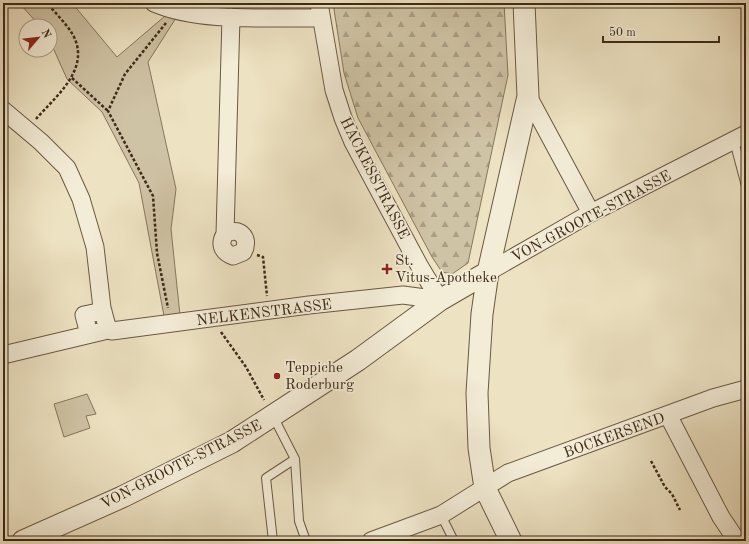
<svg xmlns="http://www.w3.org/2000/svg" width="749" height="544" viewBox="0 0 749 544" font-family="'Old Standard TT',serif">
	<defs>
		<pattern id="forest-firs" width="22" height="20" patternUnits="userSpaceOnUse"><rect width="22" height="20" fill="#cfc3a5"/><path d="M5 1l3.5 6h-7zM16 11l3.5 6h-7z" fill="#a99f85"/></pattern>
	</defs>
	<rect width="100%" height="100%" fill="#ede2c2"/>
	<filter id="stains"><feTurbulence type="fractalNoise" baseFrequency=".005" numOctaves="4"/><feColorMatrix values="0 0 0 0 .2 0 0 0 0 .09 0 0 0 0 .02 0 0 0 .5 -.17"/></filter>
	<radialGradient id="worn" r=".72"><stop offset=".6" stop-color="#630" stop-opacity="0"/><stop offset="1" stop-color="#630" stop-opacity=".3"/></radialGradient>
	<!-- forest -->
	<path fill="url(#forest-firs)" stroke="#86765e" d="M333,3H504L508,75L468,263L452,274L442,272L432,257L358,118L344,73Z"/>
	<!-- green -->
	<path fill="#cfc3a5" stroke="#86765e" d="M19,3H72L117,57L165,16L176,18L148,62L176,189L171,229L180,315L164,316L139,183L102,112L67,79L50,41V26H40Z
		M87,394L96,414L86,416L90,428L64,437L54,404Z"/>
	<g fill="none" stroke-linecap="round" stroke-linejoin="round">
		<!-- service casing -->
		<g stroke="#6a5842" stroke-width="10">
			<path id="service" d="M734,141L746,186
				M273,416L295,459L299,521L306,541
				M441,515L454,541
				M273,541L266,478L295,459"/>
		</g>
		<!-- minor casing -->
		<g stroke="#6a5842" stroke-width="19">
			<path id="minor" d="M154,3C200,23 270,17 320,18
				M319,3L334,90L343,118L353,142L420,267L440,300
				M528,96L591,213
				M3,110L41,142L67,168L81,199L95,247L102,308L108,330
				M225,234C239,226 251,238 243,252L233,256C222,252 219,244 225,234L231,17
				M488,272L591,213L746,134
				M89,334L84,315L103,311
				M3,355L108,330L112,331L309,305L403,295L440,300
				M668,415L721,517L737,541
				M371,541L441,515L508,473L713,398L746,389"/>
		</g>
		<!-- tertiary casing -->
		<g stroke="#6a5842" stroke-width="23">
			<path id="tertiary" d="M23,541L122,497L232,442L358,360L440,300L488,272
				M511,541L485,488L479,448L477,393L482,314L488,272L528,96L524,3"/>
		</g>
		<!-- path -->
		<path stroke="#3e2a18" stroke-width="2.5" stroke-dasharray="3 2" stroke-linecap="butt" d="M166,23L125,74L108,111L153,196L157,253L168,308
			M72,78L108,111
			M36,119C55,97 90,70 74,37C68,25 56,14 47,3
			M257,255L263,257L267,296
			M221,332L246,367L264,400
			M651,461L665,487L672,494L680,510"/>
		<!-- service -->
		<use href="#service" stroke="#f3ecd7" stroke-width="8"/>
		<!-- minor -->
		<use href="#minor" stroke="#f3ecd7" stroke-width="17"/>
		<!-- tertiary -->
		<use href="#tertiary" stroke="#f3ecd7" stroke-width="21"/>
	</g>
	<!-- markers -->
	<g fill="#8f2418" stroke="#f3ecd7" stroke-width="1.5">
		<path d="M385 263h4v4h4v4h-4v4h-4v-4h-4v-4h4z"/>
		<circle cx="277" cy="376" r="4"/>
	</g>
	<g text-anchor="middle" stroke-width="3.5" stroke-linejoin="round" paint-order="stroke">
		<!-- street labels -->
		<g font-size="15" fill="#3e2a18" stroke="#f3ecd7">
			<text transform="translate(375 178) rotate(63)" y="5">HACKESSTRASSE</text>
			<text transform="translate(591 216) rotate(-28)" y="5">VON-GROOTE-STRASSE</text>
			<text transform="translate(264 312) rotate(-7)" y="5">NELKENSTRASSE</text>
			<text transform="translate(614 435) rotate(-20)" y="5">BOCKERSEND</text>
			<text transform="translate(181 464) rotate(-27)" y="5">VON-GROOTE-STRASSE</text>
		</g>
		<!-- poi labels -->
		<g font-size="15" fill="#3e2a18" stroke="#f3ecd7" text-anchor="start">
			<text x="395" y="265">St.<tspan x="395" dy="17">Vitus-Apotheke</tspan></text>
			<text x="285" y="372">Teppiche<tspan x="285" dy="17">Roderburg</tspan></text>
		</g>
	</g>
	<!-- margin -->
	<rect width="749" height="544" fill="none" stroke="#ede2c2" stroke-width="16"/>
	<rect x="4" y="4" width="741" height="536" fill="none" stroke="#3e2a18" stroke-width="2"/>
	<rect x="8" y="8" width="733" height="528" fill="none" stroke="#3e2a18"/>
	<!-- north arrow -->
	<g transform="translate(38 38) rotate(62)"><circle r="19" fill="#f3ecd7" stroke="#ab9e8b"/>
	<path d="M0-3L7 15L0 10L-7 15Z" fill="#8f2418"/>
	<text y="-6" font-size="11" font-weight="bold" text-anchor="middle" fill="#3e2a18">N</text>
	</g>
	<!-- scale -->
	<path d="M603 36v6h116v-6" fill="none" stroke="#3e2a18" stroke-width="2"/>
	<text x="609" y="36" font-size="12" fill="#3e2a18" stroke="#f3ecd7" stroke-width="3" paint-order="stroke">50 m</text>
	<rect width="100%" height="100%" filter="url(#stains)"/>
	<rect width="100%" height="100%" fill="url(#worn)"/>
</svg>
